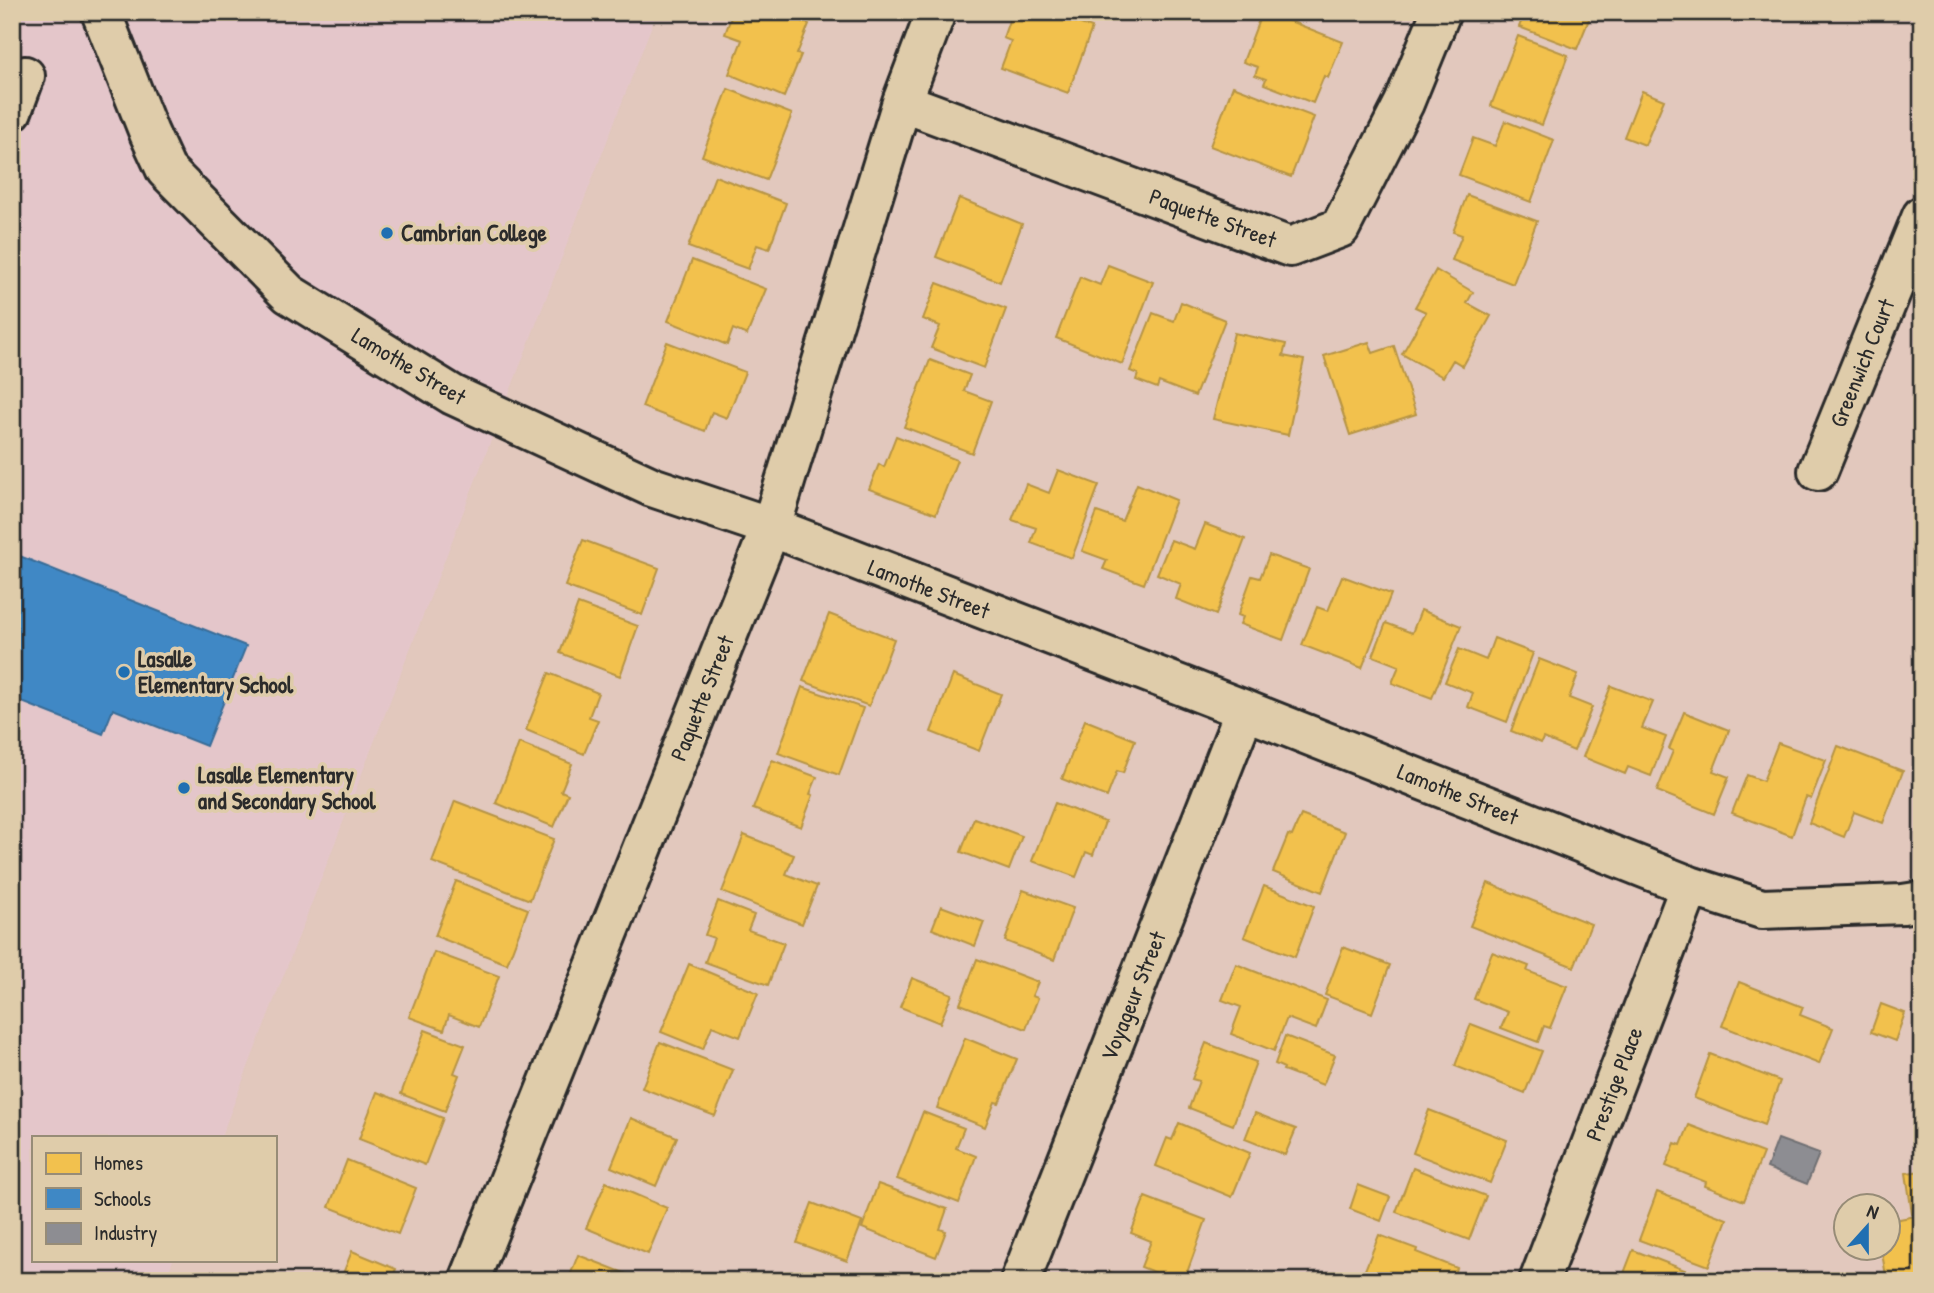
<svg xmlns="http://www.w3.org/2000/svg" width="1934" height="1293" viewBox="0 0 1934 1293" font-family="'Patrick Hand',sans-serif">
	<rect width="100%" height="100%" fill="#e2c8bd"/>
	<filter id="ink" filterUnits="userSpaceOnUse"><feTurbulence type="fractalNoise" baseFrequency=".0143" numOctaves="2"/><feDisplacementMap in="SourceGraphic" scale="14" xChannelSelector="R" yChannelSelector="G"/><feConvolveMatrix kernelMatrix="1 2 1 2 8 2 1 2 1" color-interpolation-filters="sRGB"/></filter>
	<g filter="url(#ink)">
		<!-- built -->
		<path fill="#e4c6ca" d="M12,12H657L221,1137H33V1260H173L165,1281H12Z"/>
		<!-- homes -->
		<path fill="#f2c14e" stroke="#b69444" stroke-width="2" d="M733,12H778L809,24L797,54L801,55L784,97L729,74L742,40L725,34Z
			M1012,12H1047L1092,28L1068,93L1001,68L1011,41L1003,38Z
			M1262,12H1267L1343,42L1328,78L1324,76L1313,103L1264,84L1266,79L1255,75L1258,67L1243,62Z
			M1525,12H1592L1577,49L1519,27Z
			M1518,36L1568,55L1542,125L1491,106Z
			M1233,86L1314,117L1291,177L1210,146Z
			M728,89L792,114L766,180L702,156Z
			M1642,91L1664,100L1645,145L1624,137Z
			M1505,121L1554,140L1531,202L1459,175L1473,138L1495,146Z
			M715,176L786,203L769,249L757,245L748,269L688,247Z
			M1467,195L1537,221L1513,284L1452,260L1462,235L1453,232Z
			M959,198L1022,224L1000,282L936,257Z
			M692,260L766,289L747,335L733,329L727,345L668,321Z
			M1108,265L1153,282L1122,364L1056,338L1080,277L1100,285Z
			M1436,270L1473,292L1467,303L1491,316L1463,366L1453,360L1443,377L1402,354L1426,312L1415,307Z
			M937,283L1006,309L984,368L931,348L940,326L923,319Z
			M1181,302L1225,320L1195,396L1159,382L1157,388L1136,380L1138,374L1130,371L1153,313L1174,321Z
			M1234,333L1286,344L1283,356L1304,360L1288,435L1213,419Z
			M667,342L745,372L727,418L712,412L705,431L642,407Z
			M1369,342L1373,353L1394,346L1416,414L1350,435L1324,356Z
			M930,360L970,375L964,391L991,401L972,453L904,427Z
			M896,436L957,460L936,514L869,489L879,464L884,467Z
			M1058,470L1099,485L1072,558L1031,543L1036,528L1012,520L1026,484L1049,493Z
			M1137,484L1176,500L1144,584L1103,569L1107,560L1082,551L1097,512L1122,521Z
			M1205,524L1245,539L1216,615L1176,599L1181,584L1157,574L1171,540L1195,549Z
			M583,540L659,568L642,615L565,586Z
			M1269,555L1309,569L1283,640L1240,624L1243,617L1238,615L1252,576L1260,578Z
			M1342,576L1391,594L1362,668L1302,645L1317,607L1328,611Z
			M578,604L638,626L620,676L560,653Z
			M1421,610L1461,626L1432,698L1392,683L1399,666L1373,656L1386,623L1412,633Z
			M829,614L894,639L869,706L803,681Z
			M1494,638L1533,653L1507,722L1468,707L1473,693L1445,682L1459,649L1486,660Z
			M1539,659L1578,674L1569,698L1592,707L1574,751L1543,738L1541,743L1511,731Z
			M549,673L598,693L589,717L598,720L584,754L526,730Z
			M953,675L1001,694L979,751L931,732Z
			M1611,686L1653,702L1642,728L1666,737L1651,776L1628,767L1625,774L1583,757Z
			M802,687L863,708L839,775L778,753Z
			M1684,712L1729,730L1713,771L1729,777L1714,814L1657,791L1673,751L1669,749Z
			M1085,720L1135,740L1123,773L1117,771L1107,797L1062,779Z
			M519,743L572,764L561,791L568,794L554,827L496,803Z
			M1778,743L1826,760L1811,799L1806,797L1792,836L1732,813L1747,775L1763,781Z
			M1838,746L1903,771L1883,823L1854,812L1844,837L1809,823Z
			M772,760L817,777L810,794L813,795L801,827L753,809Z
			M455,801L554,839L530,900L432,862Z
			M1055,803L1105,822L1093,855L1086,852L1076,877L1032,861Z
			M1301,815L1345,832L1322,892L1273,872L1288,835L1292,836Z
			M974,818L1022,836L1009,870L961,852Z
			M744,835L794,855L786,874L817,886L802,924L722,892Z
			M456,881L528,909L507,964L435,936Z
			M1488,883L1591,924L1574,967L1470,926Z
			M1264,886L1314,906L1295,957L1244,937Z
			M1023,890L1073,908L1054,960L1005,941Z
			M718,901L754,915L748,930L784,943L768,985L705,962L714,938L705,935Z
			M941,906L984,922L975,946L932,929Z
			M1343,947L1390,965L1372,1013L1325,995Z
			M434,952L499,976L479,1027L449,1015L444,1030L409,1017Z
			M1492,952L1529,966L1527,971L1567,986L1550,1028L1544,1026L1538,1042L1501,1028L1508,1012L1474,999Z
			M977,959L1038,982L1032,996L1038,998L1026,1029L960,1004Z
			M689,964L758,993L740,1037L712,1026L703,1049L661,1032Z
			M1236,964L1327,1000L1316,1029L1287,1018L1274,1051L1231,1034L1241,1007L1222,1000Z
			M912,978L952,994L940,1023L900,1007Z
			M1739,982L1803,1007L1800,1015L1833,1028L1819,1064L1722,1026Z
			M1881,1004L1905,1013L1895,1041L1871,1032Z
			M1471,1024L1542,1051L1525,1093L1455,1066Z
			M425,1030L465,1045L454,1073L459,1075L445,1111L401,1094Z
			M1285,1036L1335,1055L1323,1085L1283,1070L1284,1068L1275,1064Z
			M965,1038L1017,1059L999,1103L995,1102L985,1127L937,1108Z
			M660,1042L733,1070L715,1116L642,1088Z
			M1206,1043L1256,1062L1233,1125L1189,1108L1199,1081L1192,1079Z
			M1710,1054L1780,1081L1764,1125L1694,1098Z
			M377,1092L443,1118L425,1165L359,1139Z
			M1429,1110L1507,1140L1490,1183L1413,1153Z
			M923,1112L964,1128L956,1148L976,1156L959,1203L897,1179Z
			M1255,1113L1296,1129L1285,1155L1245,1139Z
			M631,1118L677,1137L656,1186L611,1167Z
			M1179,1123L1250,1153L1232,1197L1156,1166L1167,1138L1172,1140Z
			M1689,1125L1763,1153L1744,1201L1705,1186L1706,1182L1666,1166L1675,1143L1681,1145Z
			M347,1160L416,1188L398,1234L329,1207Z
			M1413,1168L1486,1196L1469,1240L1396,1212Z
			M1922,1171V1213L1912,1214L1906,1173Z
			M606,1182L667,1208L648,1254L586,1228Z
			M878,1184L947,1209L940,1229L946,1231L936,1257L862,1228Z
			M1358,1185L1390,1197L1381,1221L1350,1209Z
			M1657,1192L1727,1219L1709,1266L1639,1240Z
			M1145,1197L1206,1220L1184,1281H1177L1141,1267L1151,1241L1131,1233Z
			M812,1203L862,1222L847,1261L797,1243Z
			M1916,1216L1922,1249V1281H1887L1881,1248H1888V1221Z
			M1379,1235L1417,1249L1416,1252L1457,1268L1452,1281L1361,1280Z
			M1633,1250L1708,1279L1707,1281H1621Z
			M352,1251L396,1269L391,1281H340Z
			M578,1255L642,1280V1281H568Z
			M1110,1272L1133,1281H1106Z"/>
		<!-- schools -->
		<path fill="#3f88c5" stroke="#396c97" stroke-width="2" d="M12,553L246,646L206,746L113,709L103,734L12,698Z"/>
		<!-- industry -->
		<path fill="#8d8d92" stroke="#707073" stroke-width="2" d="M1778,1139L1819,1154L1807,1184L1767,1168Z"/>
		<g fill="none" stroke-linecap="round" stroke-linejoin="round">
			<!-- minor casing -->
			<g stroke="#2b2b2b" stroke-width="44">
				<path id="minor" d="M101,12L149,133L166,170L289,294L453,395L652,487L771,527L1245,710L1690,886L1762,909L1903,904L1922,901
					M902,102L1290,247L1340,228L1404,103L1441,12
					M12,111L25,76
					M1818,471L1922,216
					M469,1281L771,527L902,102L936,12
					M1020,1281L1245,710
					M1539,1281L1690,886"/>
			</g>
			<!-- minor -->
			<use href="#minor" stroke="#dfccaa" stroke-width="38"/>
		</g>
	</g>
	<!-- markers -->
	<g fill="#1f6fb2" stroke="#dfccaa" stroke-width="2.5">
		<circle cx="387" cy="233" r="7"/>
		<circle cx="124" cy="672" r="7"/>
		<circle cx="184" cy="788" r="7"/>
	</g>
	<g text-anchor="middle" stroke-width="7" stroke-linejoin="round" paint-order="stroke">
		<!-- street labels -->
		<g font-size="23" fill="#2b2b2b" stroke="#dfccaa">
			<text transform="translate(1213 218) rotate(20)" y="8">Paquette Street</text>
			<text transform="translate(1862 363) rotate(-68)" y="8">Greenwich Court</text>
			<text transform="translate(409 366) rotate(31)" y="8">Lamothe Street</text>
			<text transform="translate(929 589) rotate(21)" y="8">Lamothe Street</text>
			<text transform="translate(702 698) rotate(-68)" y="8">Paquette Street</text>
			<text transform="translate(1458 794) rotate(22)" y="8">Lamothe Street</text>
			<text transform="translate(1133 996) rotate(-68)" y="8">Voyageur Street</text>
			<text transform="translate(1614 1084) rotate(-69)" y="8">Prestige Place</text>
		</g>
		<!-- poi labels -->
		<g font-size="23" font-weight="bold" fill="#2b2b2b" stroke="#dfccaa" text-anchor="start">
			<text x="401" y="241">Cambrian College</text>
			<text x="138" y="667">Lasalle<tspan x="138" dy="26">Elementary School</tspan></text>
			<text x="198" y="783">Lasalle Elementary<tspan x="198" dy="26">and Secondary School</tspan></text>
		</g>
	</g>
	<!-- margin -->
	<rect width="1934" height="1293" fill="none" stroke="#dfccaa" stroke-width="42"/>
	<rect x="21" y="21" width="1892" height="1251" fill="none" stroke="#2b2b2b" stroke-width="2.5" filter="url(#ink)"/>
	<!-- legend -->
	<rect x="32" y="1136" width="245" height="126" fill="#dfccaa" stroke="#978c77" stroke-width="2"/>
	<rect x="46" y="1153" width="35" height="21" fill="#f2c14e" stroke="#978c77" stroke-width="2"/>
	<text x="94" y="1170" font-size="21" fill="#2b2b2b">Homes</text>
	<rect x="46" y="1188" width="35" height="21" fill="#3f88c5" stroke="#978c77" stroke-width="2"/>
	<text x="94" y="1206" font-size="21" fill="#2b2b2b">Schools</text>
	<rect x="46" y="1223" width="35" height="21" fill="#8d8d92" stroke="#978c77" stroke-width="2"/>
	<text x="94" y="1240" font-size="21" fill="#2b2b2b">Industry</text>
	<!-- north arrow -->
	<g transform="translate(1867 1227) rotate(21)"><circle r="33" fill="#dfccaa" stroke="#978c77" stroke-width="2"/>
	<path d="M0-5L12 26L0 18L-12 26Z" fill="#1f6fb2"/>
	<text y="-10" font-size="19" font-weight="bold" text-anchor="middle" fill="#2b2b2b">N</text>
	</g>
</svg>
